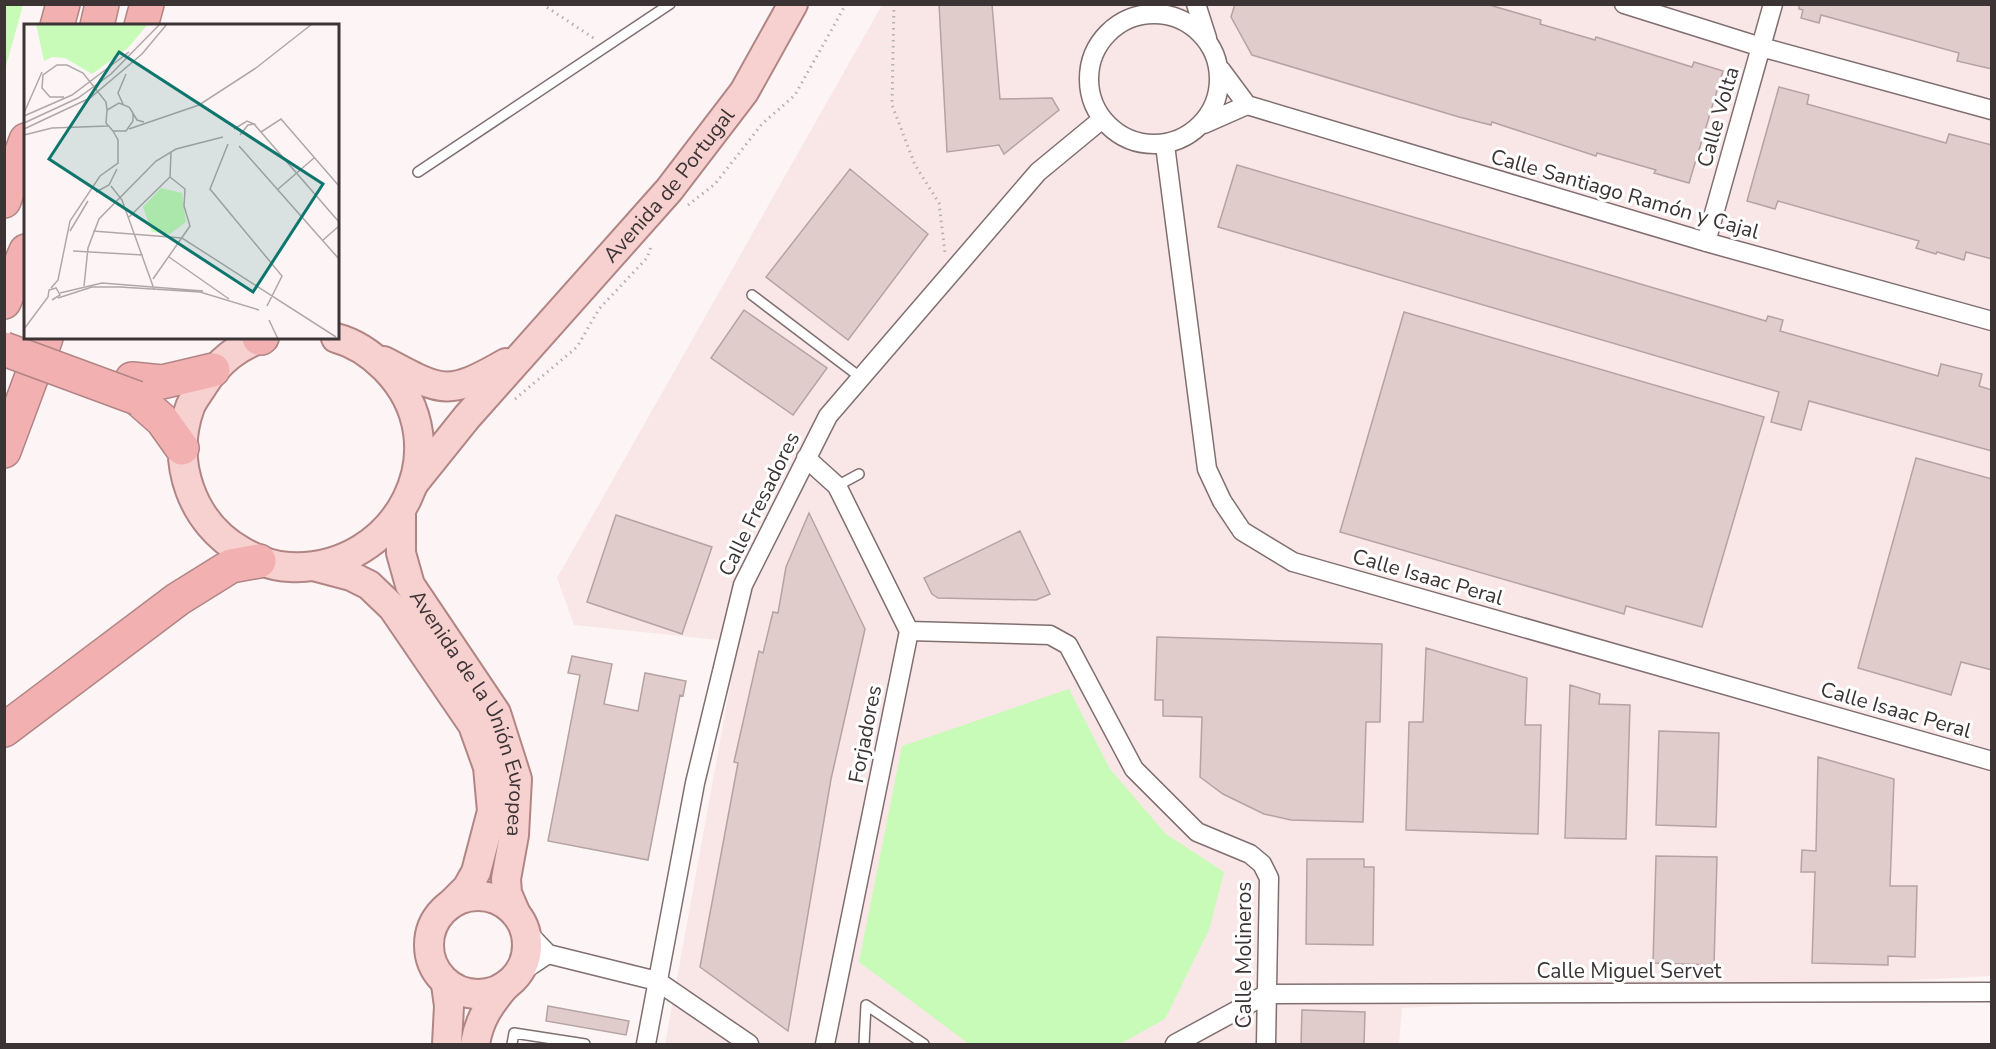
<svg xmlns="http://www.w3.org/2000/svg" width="1996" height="1049" viewBox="0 0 1996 1049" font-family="'Nunito Sans',sans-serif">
	<rect width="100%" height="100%" fill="#fdf5f5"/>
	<!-- built -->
	<path fill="#f9e7e7" d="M882,5H1991V976L1402,1008L1399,1044H665L738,642L574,625L557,578Z"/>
	<!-- green -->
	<path fill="#c7fbb7" d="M5,4L23,5L5,70L4,5Z
		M1069,689L1110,769L1166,834L1224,872L1209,930L1165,1019L1120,1044H969L859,962L902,746Z"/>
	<!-- building -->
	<path fill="#e0cccb" stroke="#b5a2a2" stroke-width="1.5" d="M939,4H992L1000,99L1052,98L1059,110L1004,154L999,145L947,152Z
		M1235,4H1486L1541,20L1540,24L1595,40L1596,37L1692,67L1694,62L1723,71L1689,183L1654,173L1656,170L1597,153L1596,156L1492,122L1491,125L1459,117L1252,55L1231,17Z
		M1799,4H1992V69L1957,61L1959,53L1821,15L1819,23L1801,18L1803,10L1799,9Z
		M1779,87L1809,95L1807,104L1946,143L1949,134L1992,145V259L1966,252L1964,260L1937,252L1936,254L1916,248L1919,241L1778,201L1775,209L1747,201Z
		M1237,165L1766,321L1768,316L1783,320L1780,331L1938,376L1941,364L1982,374L1979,386L1992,390V451L1809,401L1801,430L1771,422L1779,392L1218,227Z
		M850,169L928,234L848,340L766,277Z
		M744,310L827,368L793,415L711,358Z
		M1404,312L1764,417L1702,627L1626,606L1624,614L1340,532Z
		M1916,458L1992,479V670L1961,662L1951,695L1858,668Z
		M809,513L865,629L831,779L788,1031L700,967L738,763L734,762L759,651L763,653L773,612L778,613L786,567Z
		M616,515L712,547L682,634L587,602Z
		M1020,531L1050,594L1036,600L938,598L932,594L924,578Z
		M1157,637L1382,644L1380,722H1366L1363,822L1291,820L1264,814L1223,794L1200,777L1202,717L1163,716V700H1155Z
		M1426,648L1527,678L1525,725H1541L1538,834L1406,830L1409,722H1423Z
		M572,656L612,664L604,704L638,711L645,673L686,681L683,696L680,695L648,860L548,841L580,675L568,673Z
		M1570,685L1600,694L1599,704L1630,705L1626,839L1565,838Z
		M1659,731L1719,733L1716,827L1656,825Z
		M1818,757L1894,779L1890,886H1917L1915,957L1888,956V965L1812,963L1815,872H1801L1802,850L1816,851Z
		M1656,856L1717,857L1714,965L1653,963Z
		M1307,859H1364V867H1374L1373,945L1306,944Z
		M548,1006L629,1021L626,1035L546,1021Z
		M1302,1010L1365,1012L1364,1044H1301Z"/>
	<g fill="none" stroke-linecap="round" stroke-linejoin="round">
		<!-- service casing -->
		<g stroke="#816f6f" stroke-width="12">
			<path id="service" d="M418,172L670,4
				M752,295L860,377
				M837,486L859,474
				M512,1044L514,1033L585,1044
				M864,1044L866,1005L924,1044"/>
		</g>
		<!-- minor casing -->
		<g stroke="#816f6f" stroke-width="21">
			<path id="minor" d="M1196,4L1207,38
				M1624,4L1761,47L1992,110
				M1089 79a65 65 0 1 1 130 0a65 65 0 1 1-130 0Z
				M1247,105L1706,242L1992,321
				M1204,124L1247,105L1221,70
				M1165,145L1207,469L1222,501L1242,531L1293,562L1992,761
				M1706,242L1773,4
				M806,458L837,486L909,631L825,1044
				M909,631L1050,635L1068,645L1134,769L1197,832L1250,854L1262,864L1269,878L1266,1044
				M525,930L548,954
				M548,954L657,981L749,1044
				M518,974L548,954
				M646,1044L695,783L743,585L828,416L1038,172L1101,120
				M1175,1044L1267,994L1992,992"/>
		</g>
		<!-- primary casing -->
		<g stroke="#b28585" stroke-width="32">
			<g id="primary">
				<path d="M264,338C239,344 218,363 204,384C200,391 193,399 190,407C170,462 192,524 243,552C257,560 273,567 290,567C397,572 463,447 385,368C371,354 355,343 336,338"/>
				<path d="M384,361C442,392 447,397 506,363"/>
				<path id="s1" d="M414,483L467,417L669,190L744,92L793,4"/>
				<path id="s2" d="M401,513V553L410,585L496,713L517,779L514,835L506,879L507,893L516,914"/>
				<path d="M317,567L351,576L369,585L393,608L473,725L488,767L492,811L476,872L467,888L451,904"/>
				<circle cx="478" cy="945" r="49"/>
				<path d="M446,984L449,1006L447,1044"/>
				<path d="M475,1044C479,1020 489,1005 505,986"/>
			</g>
		</g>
		<!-- motorway casing -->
		<g stroke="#b28585" stroke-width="36">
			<path id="motorway" d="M57,26L63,4
				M97,26L102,4
				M141,26L147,4
				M4,201L26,140
				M4,302L26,251
				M259,338H261
				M132,379L162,382L213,370
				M137,398L162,420L182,448
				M4,451L46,338
				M4,730L178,599L231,566L259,561"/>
		</g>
		<!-- path -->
		<path stroke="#b7afaf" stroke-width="3" stroke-dasharray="1.5 4.5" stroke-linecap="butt" d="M542,4L595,39
			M894,4L892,105L915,165L939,203L945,253
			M688,205L715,184L762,124L795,95L846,4
			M515,399L577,347L599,309L647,258L652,244"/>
		<!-- service -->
		<use href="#service" stroke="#fff" stroke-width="9"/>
		<!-- minor -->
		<use href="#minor" stroke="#fff" stroke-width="18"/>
		<!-- primary -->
		<use href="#primary" stroke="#f7d0d0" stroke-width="28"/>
		<!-- motorway -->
		<use href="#motorway" stroke="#f2b0b1" stroke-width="33"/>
		<!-- motorway-bridge casing -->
		<g stroke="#b28585" stroke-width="36" stroke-linecap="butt">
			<path id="motorway-bridge" d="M4,349L137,398"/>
		</g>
		<!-- motorway-bridge -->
		<use href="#motorway-bridge" stroke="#f2b0b1" stroke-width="33"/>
	</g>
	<g text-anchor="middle" stroke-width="6" stroke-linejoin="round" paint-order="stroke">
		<!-- street labels -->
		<g font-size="21" fill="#3c3434" stroke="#fff">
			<text transform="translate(1718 117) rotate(-74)" y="7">Calle Volta</text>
			<text dy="7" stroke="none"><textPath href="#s1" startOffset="392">Avenida de Portugal</textPath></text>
			<text transform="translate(1625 194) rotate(16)" y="7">Calle Santiago Ramón y Cajal</text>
			<text transform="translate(759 504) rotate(-64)" y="7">Calle Fresadores</text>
			<text transform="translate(1428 577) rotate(16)" y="7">Calle Isaac Peral</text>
			<text transform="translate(1896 710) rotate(16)" y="7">Calle Isaac Peral</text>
			<text dy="7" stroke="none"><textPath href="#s2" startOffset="218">Avenida de la Unión Europea</textPath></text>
			<text transform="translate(865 734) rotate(-79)" y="7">Forjadores</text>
			<text transform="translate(1244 955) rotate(-90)" y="7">Calle Molineros</text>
			<text x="1629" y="978">Calle Miguel Servet</text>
		</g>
	</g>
	<!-- overview -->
	<g transform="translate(24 24)">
		<rect width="315" height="315" fill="#fdf5f5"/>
		<path d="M12,0H124L104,24L68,50L41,34L28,33L20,37ZM137,164L158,169L162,198L146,210L128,208L119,183Z" fill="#c7fbb7"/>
		<path fill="none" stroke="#b0a8a8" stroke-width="1.5" d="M40,73H26L18,64L19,51L33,41H43L59,49L82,78L83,86M99,80L94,69L102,50M0,89L18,48M109,89V97L102,107H89L82,99L83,86L95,79L105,83L107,86L113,96L120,98M0,92L48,71L105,28M0,99L54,74L87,50L136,0M230,100L315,198M0,105L66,74L118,30L143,0M105,105L175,81L232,44L288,0M210,105L223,97L230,100L224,101L216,111M237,108L257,95L315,162M0,111L28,104L84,102M204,120L186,165L258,252L243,282M215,122L315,235M87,162L98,176L130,265M253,166L290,134M72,168L85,161L93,145M105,193L146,153L147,128M46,207L64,177M69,207L158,214L312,313M298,217L315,202M49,227L119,231M145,233L205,275M129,255L166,202L160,182L161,165L146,153M60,262L64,224L75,195L132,137L152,125L199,113M27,264L34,256L46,197L76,152L94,139V116L89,107M36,269L78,259L179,267M34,274L68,263H96L176,268L235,286M245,296L254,315M0,305L24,273L25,266L32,264L36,271L28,276"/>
		<path fill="#0f766e" fill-opacity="0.15" stroke="#0f766e" stroke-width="3" d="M95,28L299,160L229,268L25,135Z"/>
		<rect width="315" height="315" fill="none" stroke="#3c3434" stroke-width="3"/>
	</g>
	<!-- border -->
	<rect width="1996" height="1049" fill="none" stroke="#3c3434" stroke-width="12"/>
</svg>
